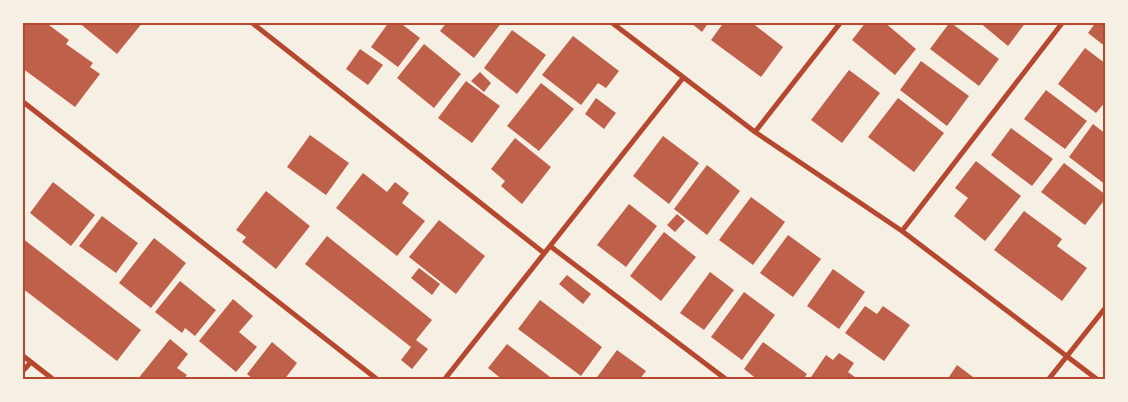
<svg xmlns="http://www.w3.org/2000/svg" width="1128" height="402" viewBox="0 0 1128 402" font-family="'Roboto Serif',serif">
	<rect width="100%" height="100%" fill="#f6efe4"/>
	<!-- building -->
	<path fill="#bf614a" d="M22,22H45L69,40L66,44L93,63L90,67L100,74L75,107L22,68Z
		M78,22H143L117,54Z
		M389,22H399L420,38L398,67L371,47Z
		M447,22H502L474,58L440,31Z
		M690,22H709L702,32Z
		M724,22H751L783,47L761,77L711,40Z
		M866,22H884L916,49L895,75L852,40Z
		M950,22L999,59L979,86L930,49Z
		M979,22H1026L1008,46Z
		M1096,22H1106V47L1088,33Z
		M512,30L546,55L517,94L484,68Z
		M573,36L619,71L606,88L598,83L581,105L542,75Z
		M424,44L461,74L434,108L397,78Z
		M1085,48L1106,64V101L1096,113L1058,84Z
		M360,49L383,65L368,85L346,69Z
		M921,61L969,96L947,126L900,90Z
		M849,70L880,93L842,143L811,120Z
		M480,72L491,83L484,92L471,81Z
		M466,81L500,106L472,143L438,118Z
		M541,83L574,109L539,151L507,126Z
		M1046,90L1087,121L1065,149L1024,119Z
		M596,98L616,113L604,129L585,114Z
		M898,98L944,133L914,172L868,137Z
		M1093,124L1106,134V185L1069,157Z
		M1011,128L1053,159L1032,186L991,155Z
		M310,135L349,163L326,195L287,167Z
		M663,136L699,163L669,204L633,176Z
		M515,138L551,167L522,204L501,186L505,181L491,169Z
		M976,161L1021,196L985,241L954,216L968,198L955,188Z
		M1064,163L1106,195V198L1085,225L1041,192Z
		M707,165L740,191L707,235L674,209Z
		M363,173L387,192L395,182L409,193L402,203L425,221L397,256L336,208Z
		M53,182L95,215L71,246L30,213Z
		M266,191L310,226L276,269L242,242L246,237L236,230Z
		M751,197L785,222L753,265L719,240Z
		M629,204L657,226L626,267L597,245Z
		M1024,211L1062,239L1057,246L1087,268L1062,301L994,250Z
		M677,214L685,221L675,232L667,225Z
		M102,216L138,243L116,273L79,246Z
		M439,220L485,256L456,294L409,257Z
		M664,232L696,257L661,301L630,276Z
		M788,235L821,259L793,297L760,273Z
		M327,236L432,320L416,340L428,349L412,369L401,360L411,347L305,264Z
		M22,238L141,330L117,361L22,288Z
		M154,238L186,263L151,308L119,283Z
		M419,268L440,284L432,295L411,278Z
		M833,269L865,292L839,329L807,306Z
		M710,272L734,290L704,330L680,313Z
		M567,275L591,294L583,304L559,284Z
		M180,281L216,310L195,336L185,328L182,333L155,312Z
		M744,292L775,315L742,360L711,337Z
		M233,299L253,316L239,332L257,347L236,372L199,341Z
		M540,300L602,347L581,376L518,329Z
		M865,306L877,314L883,306L910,325L884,361L845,333Z
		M170,339L188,354L177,368L187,375L183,380H137Z
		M272,342L297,363L284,380H254L247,374Z
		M763,342L807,374L803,380H758L744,369Z
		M507,344L554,380H503L488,368Z
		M617,350L646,371L639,380H595Z
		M839,353L854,363L848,372L859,380H809L826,355L833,360Z
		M957,365L977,380H947Z"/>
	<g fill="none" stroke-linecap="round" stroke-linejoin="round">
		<!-- minor -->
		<path stroke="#b5482f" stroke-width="5" d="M251,22L544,253
			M611,22L755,132L902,231L1098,380
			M22,101L378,380
			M755,132L841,22
			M902,231L1063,22
			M550,246L727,380
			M22,355L54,380
			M22,372L31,362
			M444,380L683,78
			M1048,380L1106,307"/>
	</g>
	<!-- border -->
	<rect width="1128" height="402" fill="none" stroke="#f6efe4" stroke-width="48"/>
	<rect x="24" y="24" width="1080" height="354" fill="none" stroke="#b5482f" stroke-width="2"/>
</svg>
